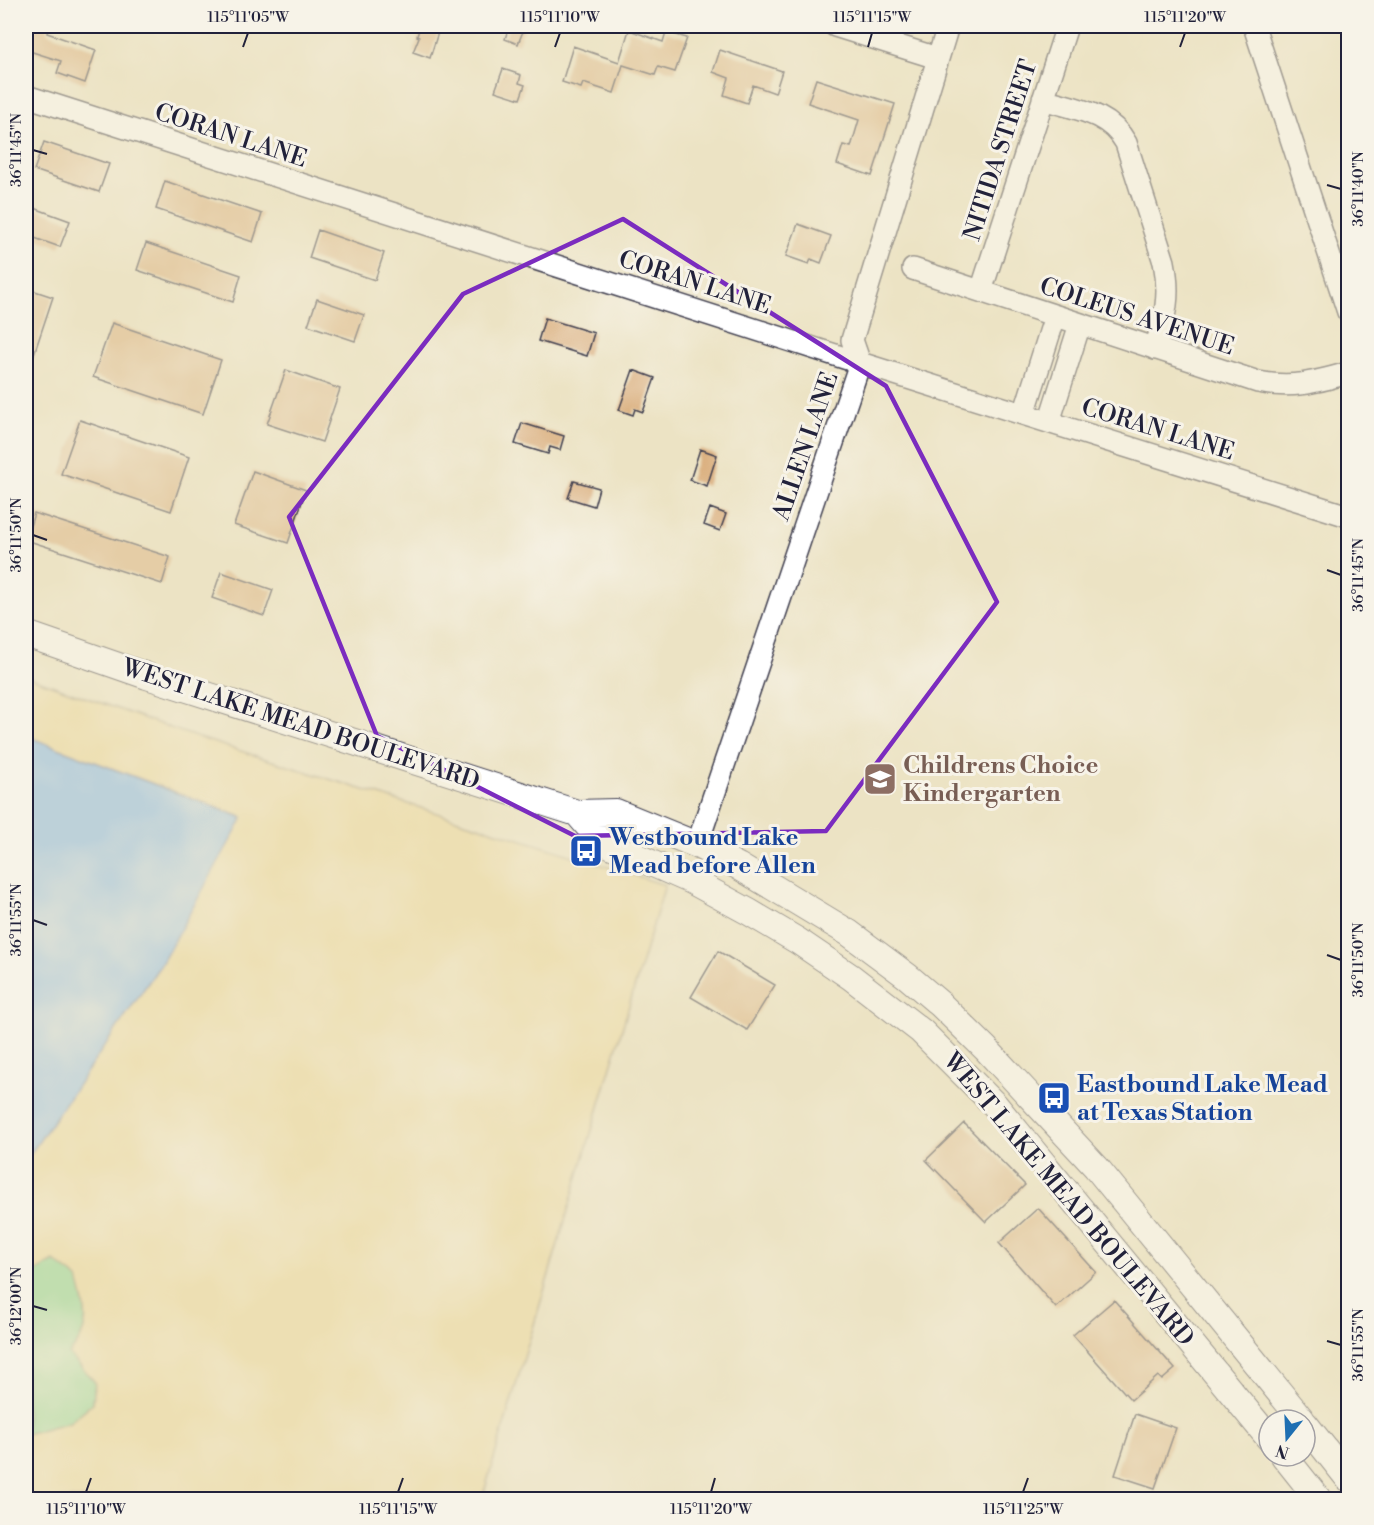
<svg xmlns="http://www.w3.org/2000/svg" width="1374" height="1525" viewBox="0 0 1374 1525" font-family="'Libre Bodoni',serif">
	<rect width="100%" height="100%" fill="#f7f3e8"/>
	<filter id="ink" filterUnits="userSpaceOnUse"><feTurbulence type="fractalNoise" baseFrequency=".0167" numOctaves="2"/><feDisplacementMap in="SourceGraphic" scale="12" xChannelSelector="R" yChannelSelector="G"/><feConvolveMatrix kernelMatrix="1 2 1 2 8 2 1 2 1" color-interpolation-filters="sRGB"/></filter>
	<filter id="wash" filterUnits="userSpaceOnUse"><feTurbulence type="fractalNoise" baseFrequency=".008" numOctaves="4" result="noise"/><feDisplacementMap in="SourceGraphic" scale="24" xChannelSelector="R" yChannelSelector="G"/><feGaussianBlur stdDeviation="1.35" result="paint"/><feColorMatrix in="noise" values="0 0 0 0 0 0 0 0 0 0 0 0 0 0 0 0 0 1.4 0 .05"/><feComposite in="paint" operator="in"/></filter>
	<g filter="url(#wash)">
		<rect width="100%" height="100%" fill="#ece3c4"/>
		<!-- green -->
		<path fill="#8cd794" stroke="#577c68" stroke-width="1.5" d="M54,1261L79,1279C86,1309 93,1329 69,1354L95,1382L93,1403L70,1422L26,1434V1277Z"/>
		<!-- sand -->
		<path fill="#eeda9e" stroke="#887e6c" stroke-width="1.5" d="M26,676L193,736L665,885L482,1499H26V1434L70,1422L93,1403L95,1382L69,1354C93,1329 86,1309 78,1279L54,1261L26,1277V1160L161,964L242,817L26,736Z"/>
		<!-- water -->
		<path fill="#83baf2" stroke="#526e96" stroke-width="1.5" d="M26,736L243,818L161,964L26,1160Z"/>
		<g id="blocks">
			<!-- building -->
			<path fill="#dbb181" d="M26,26H49L47,33L96,50L85,83L57,73L61,61L26,50Z
				M420,26H440L430,58L413,52L419,37L417,36Z
				M509,26H525L518,44L505,39Z
				M629,30L663,42L666,32L687,38L675,72L658,67L655,75L623,65L614,93L583,83L581,88L562,82L573,46L619,62Z
				M720,50L782,71L775,93L753,85L747,103L724,95L729,78L713,72Z
				M503,69L521,75L519,83L525,85L520,99L495,91Z
				M816,79L895,104L872,176L837,164L843,145L851,147L859,120L808,103Z
				M44,142L109,164L99,192L34,170Z
				M165,181L262,214L253,242L156,209Z
				M26,205L70,221L60,247L26,235Z
				M798,224L831,236L821,263L811,259L809,264L786,256Z
				M318,230L384,253L375,280L309,258Z
				M146,243L241,275L233,302L137,270Z
				M26,288L53,297L28,372H26Z
				M317,299L364,315L355,341L308,325Z
				M545,318L594,333L587,356L538,341Z
				M112,323L221,360L203,414L93,377Z
				M286,370L340,389L322,442L267,424Z
				M633,370L655,378L643,412L635,409L633,415L619,410Z
				M80,420L189,457L171,511L61,474Z
				M522,423L564,436L560,450L550,447L548,454L515,444Z
				M700,449L717,455L707,486L690,480Z
				M253,471L306,490L288,543L234,525Z
				M574,481L599,488L594,506L568,498Z
				M710,508L726,514L720,531L704,525Z
				M34,513L170,557L162,584L26,540Z
				M221,572L273,590L264,616L212,598Z
				M718,951L775,985L747,1030L691,997Z
				M964,1123L1025,1185L986,1222L926,1160Z
				M1038,1208L1096,1272L1056,1308L999,1243Z
				M1114,1300L1175,1369L1162,1380L1158,1376L1131,1400L1073,1335Z
				M1135,1414L1176,1428L1155,1488L1115,1475Z"/>
		</g>
	</g>
	<g filter="url(#ink)">
		<use href="#blocks" fill-opacity="0" stroke="#403f50" stroke-width="1.5"/>
		<g fill="none" stroke-linecap="round" stroke-linejoin="round">
			<!-- minor casing -->
			<g stroke="#403f50" stroke-width="24">
				<path id="minor" d="M835,26L937,58
					M1254,26L1348,312
					M26,96L860,363L1348,516
					M1043,99C1075,109 1109,112 1126,143L1164,262C1171,297 1165,316 1155,349
					M913,269L1258,382C1292,389 1316,382 1348,373
					M981,291L1067,26
					M1024,414L1055,316
					M1049,422L1080,324
					M697,845L860,363L852,340L948,26"/>
			</g>
			<!-- major casing -->
			<g stroke="#403f50" stroke-width="28">
				<path id="major" d="M26,634L147,676L577,813L616,812L697,845L738,866L849,933L907,976L940,1004L986,1049L1096,1167L1302,1420
					M577,813L601,841L692,881L749,912L798,941L851,977L921,1031L995,1105L1269,1438
					M1305,1424L1348,1478
					M1284,1456L1319,1500"/>
			</g>
			<!-- minor -->
			<use href="#minor" stroke="#fff" stroke-width="21"/>
			<!-- major -->
			<use href="#major" stroke="#fff" stroke-width="26"/>
		</g>
	</g>
	<!-- marked area -->
	<path d="M0 0H1374V1525H0ZM623,219L886,386L997,602L826,831L575,836L377,736L289,517L463,294Z" fill="#ece3c4" fill-opacity=".55" fill-rule="evenodd"/>
	<path fill="none" stroke="#7b2cbf" stroke-width="4.5" stroke-linejoin="round" d="M623,219L886,386L997,602L826,831L575,836L377,736L289,517L463,294Z"/>
	<!-- ticks -->
	<path fill="none" stroke="#22223b" stroke-width="2" d="M243,47L248,33M555,47L560,33M868,47L872,33M1180,47L1185,33M33,150L47,154M1327,185L1341,189M33,535L47,540M1327,570L1341,575M33,920L47,925M1327,955L1341,960M33,1306L47,1310M1327,1341L1341,1345M86,1492L91,1478M398,1492L403,1478M711,1492L715,1478M1023,1492L1028,1478"/>
	<!-- icons -->
	<defs>
		<g id="school-square" transform="scale(1.725)"><rect x="-9" y="-9" width="18" height="18" rx="4" fill="#8d6e63" stroke="#f7f3e8"/><path d="M0-5L7-2L0 1L-7-2ZM-4 1L0 2.5L4 1V4Q0 6-4 4Z" fill="#fff"/></g>
		<g id="bus-square" transform="scale(1.725)"><rect x="-9" y="-9" width="18" height="18" rx="4" fill="#1a4fb4" stroke="#f7f3e8"/><path d="M-5-6H5V4H4V6H2V4H-2V6H-4V4H-5ZM-3.5-4V0h7V-4ZM-3.5 1.2v1.5H-2V1.2ZM2 1.2v1.5H3.5V1.2Z" fill="#fff"/></g>
	</defs>
	<g fill-rule="evenodd">
		<use href="#school-square" x="880" y="779"/>
		<use href="#bus-square" x="586" y="851"/>
		<use href="#bus-square" x="1054" y="1098"/>
	</g>
	<g text-anchor="middle" stroke-width="6" stroke-linejoin="round" paint-order="stroke">
		<!-- street labels -->
		<g font-size="24" fill="#22223b" stroke="#f7f3e8">
			<text transform="translate(231 135) rotate(18)" y="8">CORAN LANE</text>
			<text transform="translate(1000 150) rotate(-72)" y="8">NITIDA STREET</text>
			<text transform="translate(695 282) rotate(18)" y="8">CORAN LANE</text>
			<text transform="translate(1137 316) rotate(18)" y="8">COLEUS AVENUE</text>
			<text transform="translate(1158 429) rotate(17)" y="8">CORAN LANE</text>
			<text transform="translate(805 446) rotate(-71)" y="8">ALLEN LANE</text>
			<text transform="translate(301 724) rotate(18)" y="8">WEST LAKE MEAD BOULEVARD</text>
			<text transform="translate(1069 1199) rotate(50)" y="8">WEST LAKE MEAD BOULEVARD</text>
		</g>
		<!-- education labels -->
		<g font-size="24" font-weight="bold" fill="#785e54" stroke="#f7f3e8" text-anchor="start">
			<text x="903" y="773">Childrens Choice<tspan x="903" dy="28">Kindergarten</tspan></text>
		</g>
		<!-- transit labels -->
		<g font-size="24" font-weight="bold" fill="#164399" stroke="#f7f3e8" text-anchor="start">
			<text x="609" y="845">Westbound Lake<tspan x="609" dy="28">Mead before Allen</tspan></text>
			<text x="1077" y="1092">Eastbound Lake Mead<tspan x="1077" dy="28">at Texas Station</tspan></text>
		</g>
	</g>
	<!-- margin -->
	<rect width="1374" height="1525" fill="none" stroke="#f7f3e8" stroke-width="66"/>
	<!-- north arrow -->
	<g transform="translate(1287 1438) rotate(198)"><circle r="28" fill="#f7f3e8" stroke="#a29fa3" stroke-width="1.5"/>
	<path d="M0-4.5L10 22L0 15L-10 22Z" fill="#1f6fb2"/>
	<text y="-9" font-size="16" font-weight="bold" text-anchor="middle" fill="#22223b">N</text>
	</g>
	<rect x="33" y="33" width="1308" height="1459" fill="none" stroke="#22223b" stroke-width="2"/>
	<g font-size="15" text-anchor="middle" fill="#22223b">
		<text x="248" y="22">115°11'05"W</text>
		<text x="560" y="22">115°11'10"W</text>
		<text x="872" y="22">115°11'15"W</text>
		<text x="1185" y="22">115°11'20"W</text>
		<text transform="translate(16 150) rotate(-90)" y="5">36°11'45"N</text>
		<text transform="translate(1358 189) rotate(-90)" y="5">36°11'40"N</text>
		<text transform="translate(16 535) rotate(-90)" y="5">36°11'50"N</text>
		<text transform="translate(1358 575) rotate(-90)" y="5">36°11'45"N</text>
		<text transform="translate(16 920) rotate(-90)" y="5">36°11'55"N</text>
		<text transform="translate(1358 960) rotate(-90)" y="5">36°11'50"N</text>
		<text transform="translate(16 1306) rotate(-90)" y="5">36°12'00"N</text>
		<text transform="translate(1358 1345) rotate(-90)" y="5">36°11'55"N</text>
		<text x="86" y="1514">115°11'10"W</text>
		<text x="398" y="1514">115°11'15"W</text>
		<text x="711" y="1514">115°11'20"W</text>
		<text x="1023" y="1514">115°11'25"W</text>
	</g>
</svg>
